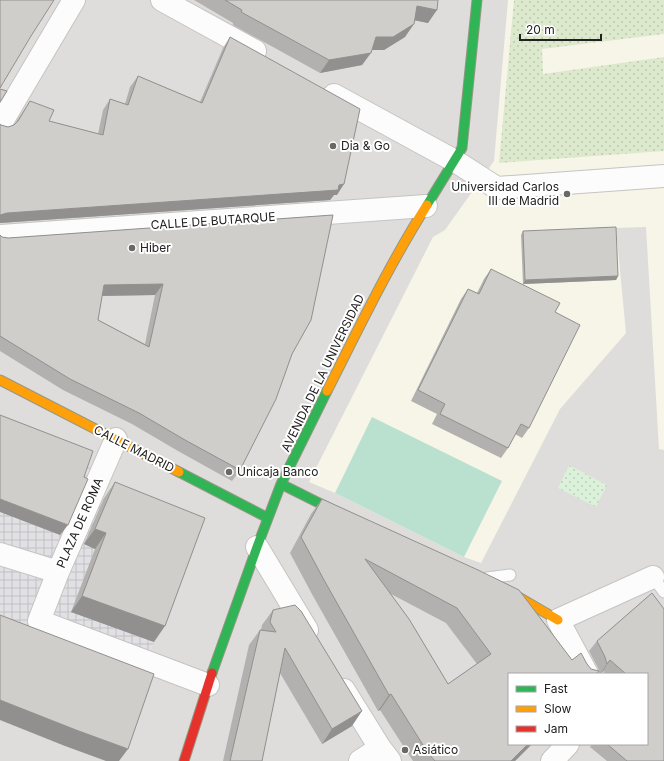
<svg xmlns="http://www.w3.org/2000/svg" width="664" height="761" viewBox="0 0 664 761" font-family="Inter,sans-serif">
	<defs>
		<pattern id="grass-dots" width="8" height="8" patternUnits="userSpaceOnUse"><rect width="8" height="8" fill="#dce9cc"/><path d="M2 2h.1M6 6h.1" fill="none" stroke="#bcc8af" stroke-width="1.8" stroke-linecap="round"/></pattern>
		<pattern id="park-dots" width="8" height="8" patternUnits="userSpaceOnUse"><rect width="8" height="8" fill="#dbf1da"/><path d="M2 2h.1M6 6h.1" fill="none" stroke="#bccebb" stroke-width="1.8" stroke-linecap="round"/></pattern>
		<pattern id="plaza-grid" width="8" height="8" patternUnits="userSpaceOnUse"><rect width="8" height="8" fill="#e1e0e4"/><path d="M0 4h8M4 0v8" fill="none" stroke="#c1c0c3"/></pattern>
	</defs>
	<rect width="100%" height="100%" fill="#efedea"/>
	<!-- residential -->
	<path fill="#dedddb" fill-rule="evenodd" d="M0,0H664V761H0ZM509,674H647V744H509Z"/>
	<!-- education -->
	<path fill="#f7f5e8" d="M508,0H664V450L659,449L646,227L616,228L626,333L560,409L481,563L464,557L335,493L309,482L433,237L445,230L494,161Z"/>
	<!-- grass -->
	<path fill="url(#grass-dots)" d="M514,0H664V34L542,49L543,74L664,57V151L499,163Z"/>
	<!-- park -->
	<path fill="url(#park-dots)" d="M569,465L607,485L596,507L558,488Z"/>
	<!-- pitch -->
	<path fill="#bae1d0" d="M372,417L502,481L464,557L335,493Z"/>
	<!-- plaza -->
	<path fill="url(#plaza-grid)" d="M86,462L112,502L72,612L154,642L147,662L0,635V512Z"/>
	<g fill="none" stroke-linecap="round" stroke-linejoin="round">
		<!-- lane casing -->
		<g stroke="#c5c4c2" stroke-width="13">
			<path id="lane" d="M653,577L664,592
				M487,578L510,575"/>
		</g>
		<!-- street casing -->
		<g stroke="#c5c4c2" stroke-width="24">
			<path id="street" d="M162,0L255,51
				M334,95L455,161L497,188L664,176
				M0,125L74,0
				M0,236L426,206
				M257,547L307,630
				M0,554L58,572L116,439
				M58,572L39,621L208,685
				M587,674L558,620L653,577
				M344,690L380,748L390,761
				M360,761L380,748
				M552,761L568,744"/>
		</g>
		<!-- fast casing -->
		<g stroke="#969783" stroke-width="11">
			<path id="fast" d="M427,205L462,148L477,0
				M179,472L268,518
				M281,484L345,516
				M212,673L257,547L281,484L327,391"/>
		</g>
		<!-- slow casing -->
		<g stroke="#969783" stroke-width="11">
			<path id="slow" d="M0,380L179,472
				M327,391C359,328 389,265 427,205
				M503,588L558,620"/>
		</g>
		<!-- jam casing -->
		<g stroke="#969783" stroke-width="11">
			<path id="jam" d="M184,761L212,673"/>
		</g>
		<!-- lane -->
		<use href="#lane" stroke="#fdfcfc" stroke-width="11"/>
		<!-- street -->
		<use href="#street" stroke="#fdfcfc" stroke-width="22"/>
		<!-- fast -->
		<use href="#fast" stroke="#30b455" stroke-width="9"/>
		<!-- slow -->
		<use href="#slow" stroke="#ff9f0a" stroke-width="9"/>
		<!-- jam -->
		<use href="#jam" stroke="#e5322d" stroke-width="9"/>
	</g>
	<!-- wall -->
	<path fill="#b3b1af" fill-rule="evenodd" d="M194,0H438L428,23L414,20L405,37L384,50H372L362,65L320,73L233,25V23Z
		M230,37L337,195H334L330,200L0,223V124L1,125L8,127L14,125L30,101L49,121L98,134L103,110L110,99L125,104L130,87L138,76L200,102L223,48Z
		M333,215L292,354L240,470L232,481L178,451L132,424L63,390L0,351V235L2,237L8,238ZM155,295L145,344L98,320L102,296Z
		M523,231L618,276L616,280L523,284L521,235Z
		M491,269L555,312L529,428L522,438L515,434L508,448L501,458L432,424L437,414L411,401L461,299L468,289L477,293L484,279Z
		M115,482L154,642L71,612L95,549L84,544L104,498Z
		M322,499L572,660L587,664L591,669L599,671L598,668L589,651L597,641L652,593L664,761H607L590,747L592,744H647V674H606L603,671L600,674H599V671L597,674L509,744H532L515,761H413L380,710L378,711L313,596L290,553L311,514ZM391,594L446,623L477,664L448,684Z
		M273,610L352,726L322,744L280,673L262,761H223L249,645L260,630H261L262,625Z"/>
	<!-- shaded-wall -->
	<path fill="#92908e" d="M417,6L437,10L428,23L408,19Z
		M414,24L405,37L384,50H367L376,37Z
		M371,53L362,65L320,73L329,60Z
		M344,184L337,195H334L330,200L0,223V215L7,213Z
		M618,276L616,280L523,284L525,280Z
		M163,284L155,295L97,296L104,285Z
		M0,499L68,525L60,535L0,512Z
		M95,529L106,533L95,549L84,544Z
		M82,596L165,626L154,642L71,612Z
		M610,660L603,671L600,674L607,664Z
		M391,694L380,710L378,711L389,695Z
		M0,700L128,749L119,761H106L65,746L0,720Z
		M362,711L352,726L322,744L332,729Z
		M528,744H532L515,761H511Z"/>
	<!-- building -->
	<path fill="#d0cecb" stroke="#92908e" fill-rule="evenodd" d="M0,0H54L31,36L0,88Z
		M225,0H438L437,10L417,6L414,24L393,37H376L371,53L329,60L241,12L242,10Z
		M230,37L360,109L344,184L339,185L338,190L7,213L0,215V124L1,125L8,127L14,125L18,121L30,101L54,110L49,121L103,135L110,99L128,105L138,76L202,103Z
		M0,89L7,91L0,102Z
		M333,215L311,320L292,354L276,399L240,470L185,440L139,413L70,379L0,336V235L2,237L8,238ZM163,284L149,347L98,320L104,285Z
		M616,227L618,276L525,280L523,231Z
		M491,269L560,303L555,312L580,325L529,428L521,424L508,448L440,414L445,404L418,390L468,289L479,294Z
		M0,415L93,451L84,477L88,479L68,525L0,499Z
		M115,482L205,518L165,626L82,596L106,533L95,529Z
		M322,499L478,570L519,590L572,660L581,653L587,664L591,669L599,671L596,674H509V744H528L511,761H435L428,753L391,694L389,695L324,580L301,537ZM365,559L457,608L491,654L448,684L409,619Z
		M652,593L664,609V761H627L607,744H647V674H626L610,660L607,664L605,657L597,641Z
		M295,605L301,611L362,711L332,729L285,648L262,761H230L260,630L276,632L270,622L273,610Z
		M0,615L154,674L128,749L76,730L0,700Z"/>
	<!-- markers -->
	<g fill="#696867" stroke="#fff" stroke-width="1.5">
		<circle cx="333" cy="146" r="4"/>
		<circle cx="567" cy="194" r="4"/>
		<circle cx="132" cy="248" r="4"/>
		<circle cx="229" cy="472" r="4"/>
		<circle cx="405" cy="750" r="4"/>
	</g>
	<g text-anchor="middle" stroke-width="4" stroke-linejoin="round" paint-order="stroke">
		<!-- poi labels -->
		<g font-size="12" fill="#212121" stroke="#fff" text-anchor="start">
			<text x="341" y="150">Dia &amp; Go</text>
			<text x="559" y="191" text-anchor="end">Universidad Carlos<tspan x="559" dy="14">III de Madrid</tspan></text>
			<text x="140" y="252">Hiber</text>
			<text x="237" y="476">Unicaja Banco</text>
			<text x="413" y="754">Asiático</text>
		</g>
		<!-- street labels -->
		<g font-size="12" fill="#212121" stroke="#fff">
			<text transform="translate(213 221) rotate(-4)" y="4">CALLE DE BUTARQUE</text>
			<text transform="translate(323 373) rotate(-64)" y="4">AVENIDA DE LA UNIVERSIDAD</text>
			<text transform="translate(134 449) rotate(27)" y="4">CALLE MADRID</text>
			<text transform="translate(80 523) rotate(-66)" y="4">PLAZA DE ROMA</text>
		</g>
	</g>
	<!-- legend -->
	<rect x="508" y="673" width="140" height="72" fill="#ffffff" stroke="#a6a6a6"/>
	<rect x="516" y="686" width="20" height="6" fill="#30b455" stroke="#a6a6a6"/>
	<text x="544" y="693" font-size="12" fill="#212121">Fast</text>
	<rect x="516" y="706" width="20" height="6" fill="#ff9f0a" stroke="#a6a6a6"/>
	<text x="544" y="713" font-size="12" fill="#212121">Slow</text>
	<rect x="516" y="726" width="20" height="6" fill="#e5322d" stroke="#a6a6a6"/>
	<text x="544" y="733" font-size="12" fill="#212121">Jam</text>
	<!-- scale -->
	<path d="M520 34v6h81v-6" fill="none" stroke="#212121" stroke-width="2"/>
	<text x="526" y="34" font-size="12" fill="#212121" stroke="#ffffff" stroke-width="3" paint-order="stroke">20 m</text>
</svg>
